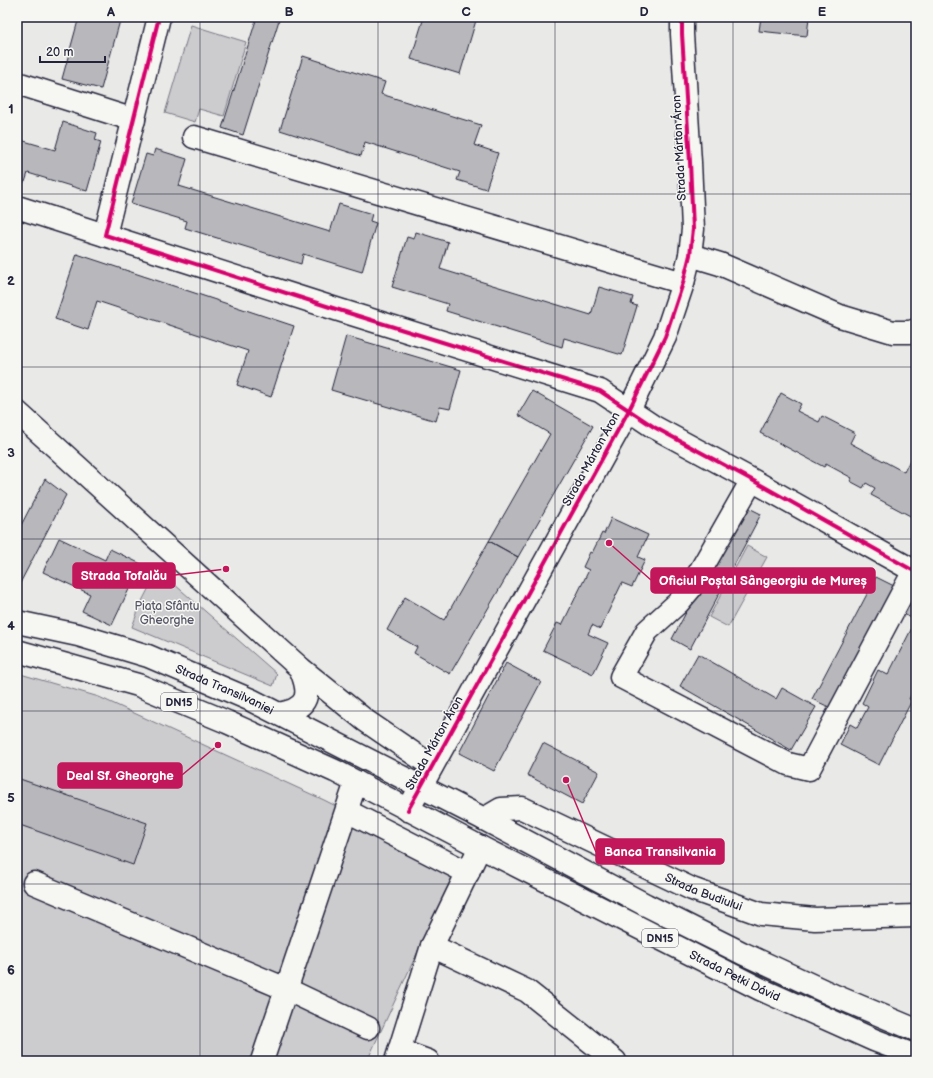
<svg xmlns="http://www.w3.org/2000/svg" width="933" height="1078" viewBox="0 0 933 1078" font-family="'Balsamiq Sans',sans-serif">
	<rect width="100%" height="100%" fill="#e9e9e7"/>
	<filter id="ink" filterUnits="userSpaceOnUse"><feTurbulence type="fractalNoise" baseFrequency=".025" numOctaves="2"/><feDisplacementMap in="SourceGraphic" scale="8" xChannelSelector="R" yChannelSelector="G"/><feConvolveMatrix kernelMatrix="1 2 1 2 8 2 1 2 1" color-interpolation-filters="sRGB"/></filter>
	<g filter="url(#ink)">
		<!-- green -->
		<path fill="#ccccce" stroke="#777784" d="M191,25L246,42L224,116L199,109L195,122L165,113Z
			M747,546L767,557L728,627L709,617Z
			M158,570L277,674L273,686L132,627L141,603Z
			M17,673L99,697L324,800L457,867L367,1061H17Z"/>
		<!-- building -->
		<path fill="#b8b8bc" stroke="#22223b" d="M79,17H121L101,89L62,79Z
			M257,17H280L243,135L222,128Z
			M424,17H477L460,74L411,59Z
			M761,17H809L807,36L759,31Z
			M303,56L385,82L381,94L481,125L474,145L498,153L486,189L457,180L460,172L365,142L361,156L280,130Z
			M63,122L97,133L95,140L101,142L87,191L28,173L25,182L17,180V139L55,150Z
			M155,149L187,159L179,186L330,232L339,204L372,214L370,221L376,223L362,272L303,254L301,264L185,228L187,221L131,204L146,154L153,156Z
			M416,232L448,242L440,269L591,315L599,287L633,297L631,304L637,306L622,355L564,338L562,347L446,311L448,304L392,287L407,237L414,239Z
			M77,254L294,326L271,397L237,385L248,351L97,301L88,330L55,319Z
			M346,336L461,370L450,409L440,407L436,421L331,390Z
			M532,391L593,426L518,557L489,541L550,434L518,415Z
			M781,393L801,404L797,411L819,422L822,416L855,433L850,443L904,472L910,460L916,463V519L871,495L875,488L866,483L863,488L850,481L852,478L826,464L824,467L760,433Z
			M45,479L66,495L18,587L17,533Z
			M743,505L761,514L690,649L672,639Z
			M611,518L648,535L638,557L645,560L632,587L622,583L600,629L592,625L588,634L608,643L593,674L543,650L557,623L562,625L589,570L583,567L590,552L592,553L602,533L604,534Z
			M59,538L105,560L110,549L141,564L112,625L82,611L90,594L43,572Z
			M489,541L518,557L450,674L414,653L417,647L387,630L405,597L444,620Z
			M876,577L894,586L831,708L812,699Z
			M916,588V685L909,699L912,700L879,765L840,745L850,724L857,728L868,707L862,703L878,670L888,675L916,620L903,614Z
			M698,654L776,699L782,688L816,707L791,750L680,686Z
			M506,663L541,682L494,771L459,753Z
			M543,743L599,772L582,804L527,775Z
			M17,778L147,823L133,865L17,824Z"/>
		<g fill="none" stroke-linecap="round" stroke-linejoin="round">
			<!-- minor casing -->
			<g stroke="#22223b" stroke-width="25">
				<g id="minor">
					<path d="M17,83L134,120"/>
					<path d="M194,137L683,283"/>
					<path d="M17,207L339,310L600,391L654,427L752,480L914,571L809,769L788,764L621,677L647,631L679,602L690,589L752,480"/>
					<path d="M105,235L159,17"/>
					<path d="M690,255L720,264L840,316L893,332H910L916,330"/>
					<path d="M17,412L300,668L366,721L432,766"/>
					<path d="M408,810L629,410L665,337L683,283L690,255L693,229L690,162L682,34V17"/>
					<path d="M347,811L468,873"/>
					<path id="s1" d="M484,819L501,809L522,808L692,889L761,914L815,919L916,916"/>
					<path d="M34,883L286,989L368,1028"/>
					<path d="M432,946L527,991L615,1061"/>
					<path d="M400,1051L428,1061"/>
					<path d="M262,1061L356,782"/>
					<path d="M396,1061L432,946L480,847"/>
				</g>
			</g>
			<!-- major casing -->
			<g stroke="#22223b" stroke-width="25">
				<g id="major">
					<path id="s2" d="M17,622L78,635L148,656L251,700L484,819L646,905L742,953L835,996L916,1030"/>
					<path id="s3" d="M17,651L138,685L227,722L335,771L480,847L760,989L874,1040L916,1056"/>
					<path d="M279,714C310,708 311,694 300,668"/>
				</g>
			</g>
			<!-- minor -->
			<use href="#minor" stroke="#f6f6f2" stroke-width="22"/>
			<!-- major -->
			<use href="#major" stroke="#f6f6f2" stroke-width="22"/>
			<!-- cycleway casing -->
			<g stroke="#f6f6f2" stroke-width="6">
				<path id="cycleway" d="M159,17L105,235L339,310L600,391L654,427L752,480L914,571
					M408,810L629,410L665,337L683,283L690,255L693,229L690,162L682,34V17"/>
			</g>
			<!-- cycleway -->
			<use href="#cycleway" stroke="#d6006c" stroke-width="4"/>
		</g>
	</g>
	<!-- grid -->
	<path fill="none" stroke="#22223b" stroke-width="1" stroke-opacity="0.55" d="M200,17V1061M378,17V1061M555,17V1061M733,17V1061M17,194H916M17,367H916M17,539H916M17,711H916M17,884H916"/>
	<g text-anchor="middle" stroke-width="3" stroke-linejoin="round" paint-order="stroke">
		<!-- shield labels -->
		<g fill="#f6f6f2" stroke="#626272" stroke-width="1">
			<rect x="161" y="693" width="36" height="18" rx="3"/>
			<rect x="642" y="929" width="36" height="18" rx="3"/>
		</g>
		<g font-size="11" font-weight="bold" fill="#22223b">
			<text x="179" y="706">DN15</text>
			<text x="660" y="942">DN15</text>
		</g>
		<!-- street labels -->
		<g font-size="12" fill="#22223b" stroke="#f6f6f2">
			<text transform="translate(679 148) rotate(-93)" y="4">Strada Márton Áron</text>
			<text transform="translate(591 459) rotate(-61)" y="4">Strada Márton Áron</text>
			<text dy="4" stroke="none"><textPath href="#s2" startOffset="219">Strada Transilvaniei</textPath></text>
			<text transform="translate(434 743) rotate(-61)" y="4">Strada Márton Áron</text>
			<text dy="4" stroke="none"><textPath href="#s1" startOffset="241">Strada Budiului</textPath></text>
			<text dy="4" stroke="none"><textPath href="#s3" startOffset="790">Strada Petki Dávid</textPath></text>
		</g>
		<!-- park labels -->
		<g font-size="12" fill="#555567" stroke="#f6f6f2">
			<text x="167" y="610">Piața Sfântu<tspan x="167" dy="14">Gheorghe</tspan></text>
		</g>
	</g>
	<!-- callouts -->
	<path fill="none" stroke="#c2185b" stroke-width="1.5" d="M226 569L175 575M609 543L651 580M218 745L182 775M566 780L596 852"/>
	<g fill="#c2185b" stroke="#f6f6f2" stroke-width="1.5">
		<circle cx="226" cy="569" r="4"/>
		<circle cx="609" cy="543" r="4"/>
		<circle cx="218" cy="745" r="4"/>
		<circle cx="566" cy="780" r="4"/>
	</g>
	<g fill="#c2185b" stroke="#c2185b" stroke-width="1.5">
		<rect x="73" y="563" width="102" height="25" rx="4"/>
		<rect x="651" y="568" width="224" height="25" rx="4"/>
		<rect x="58" y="763" width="124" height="25" rx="4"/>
		<rect x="596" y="839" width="128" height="25" rx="4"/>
	</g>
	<g font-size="13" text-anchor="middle" font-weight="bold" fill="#fff">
		<text x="124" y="580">Strada Tofalău</text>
		<text x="763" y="585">Oficiul Poștal Sângeorgiu de Mureș</text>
		<text x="120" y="780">Deal Sf. Gheorghe</text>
		<text x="660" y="856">Banca Transilvania</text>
	</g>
	<!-- margin -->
	<rect width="933" height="1078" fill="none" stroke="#f6f6f2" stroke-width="44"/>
	<!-- scale -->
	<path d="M40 56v6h65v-6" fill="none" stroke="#22223b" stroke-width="2"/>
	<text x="46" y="56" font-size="12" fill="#22223b" stroke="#f6f6f2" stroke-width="3" paint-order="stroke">20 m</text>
	<rect x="22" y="22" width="889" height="1034" fill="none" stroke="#22223b" stroke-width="1.5"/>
	<g font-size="13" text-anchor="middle" font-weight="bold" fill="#22223b">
		<text x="111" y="16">A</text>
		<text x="289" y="16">B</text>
		<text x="466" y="16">C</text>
		<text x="644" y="16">D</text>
		<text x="822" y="16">E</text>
		<text x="11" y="113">1</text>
		<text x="11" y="285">2</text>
		<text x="11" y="457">3</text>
		<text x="11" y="630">4</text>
		<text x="11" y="802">5</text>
		<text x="11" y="974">6</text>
	</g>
</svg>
